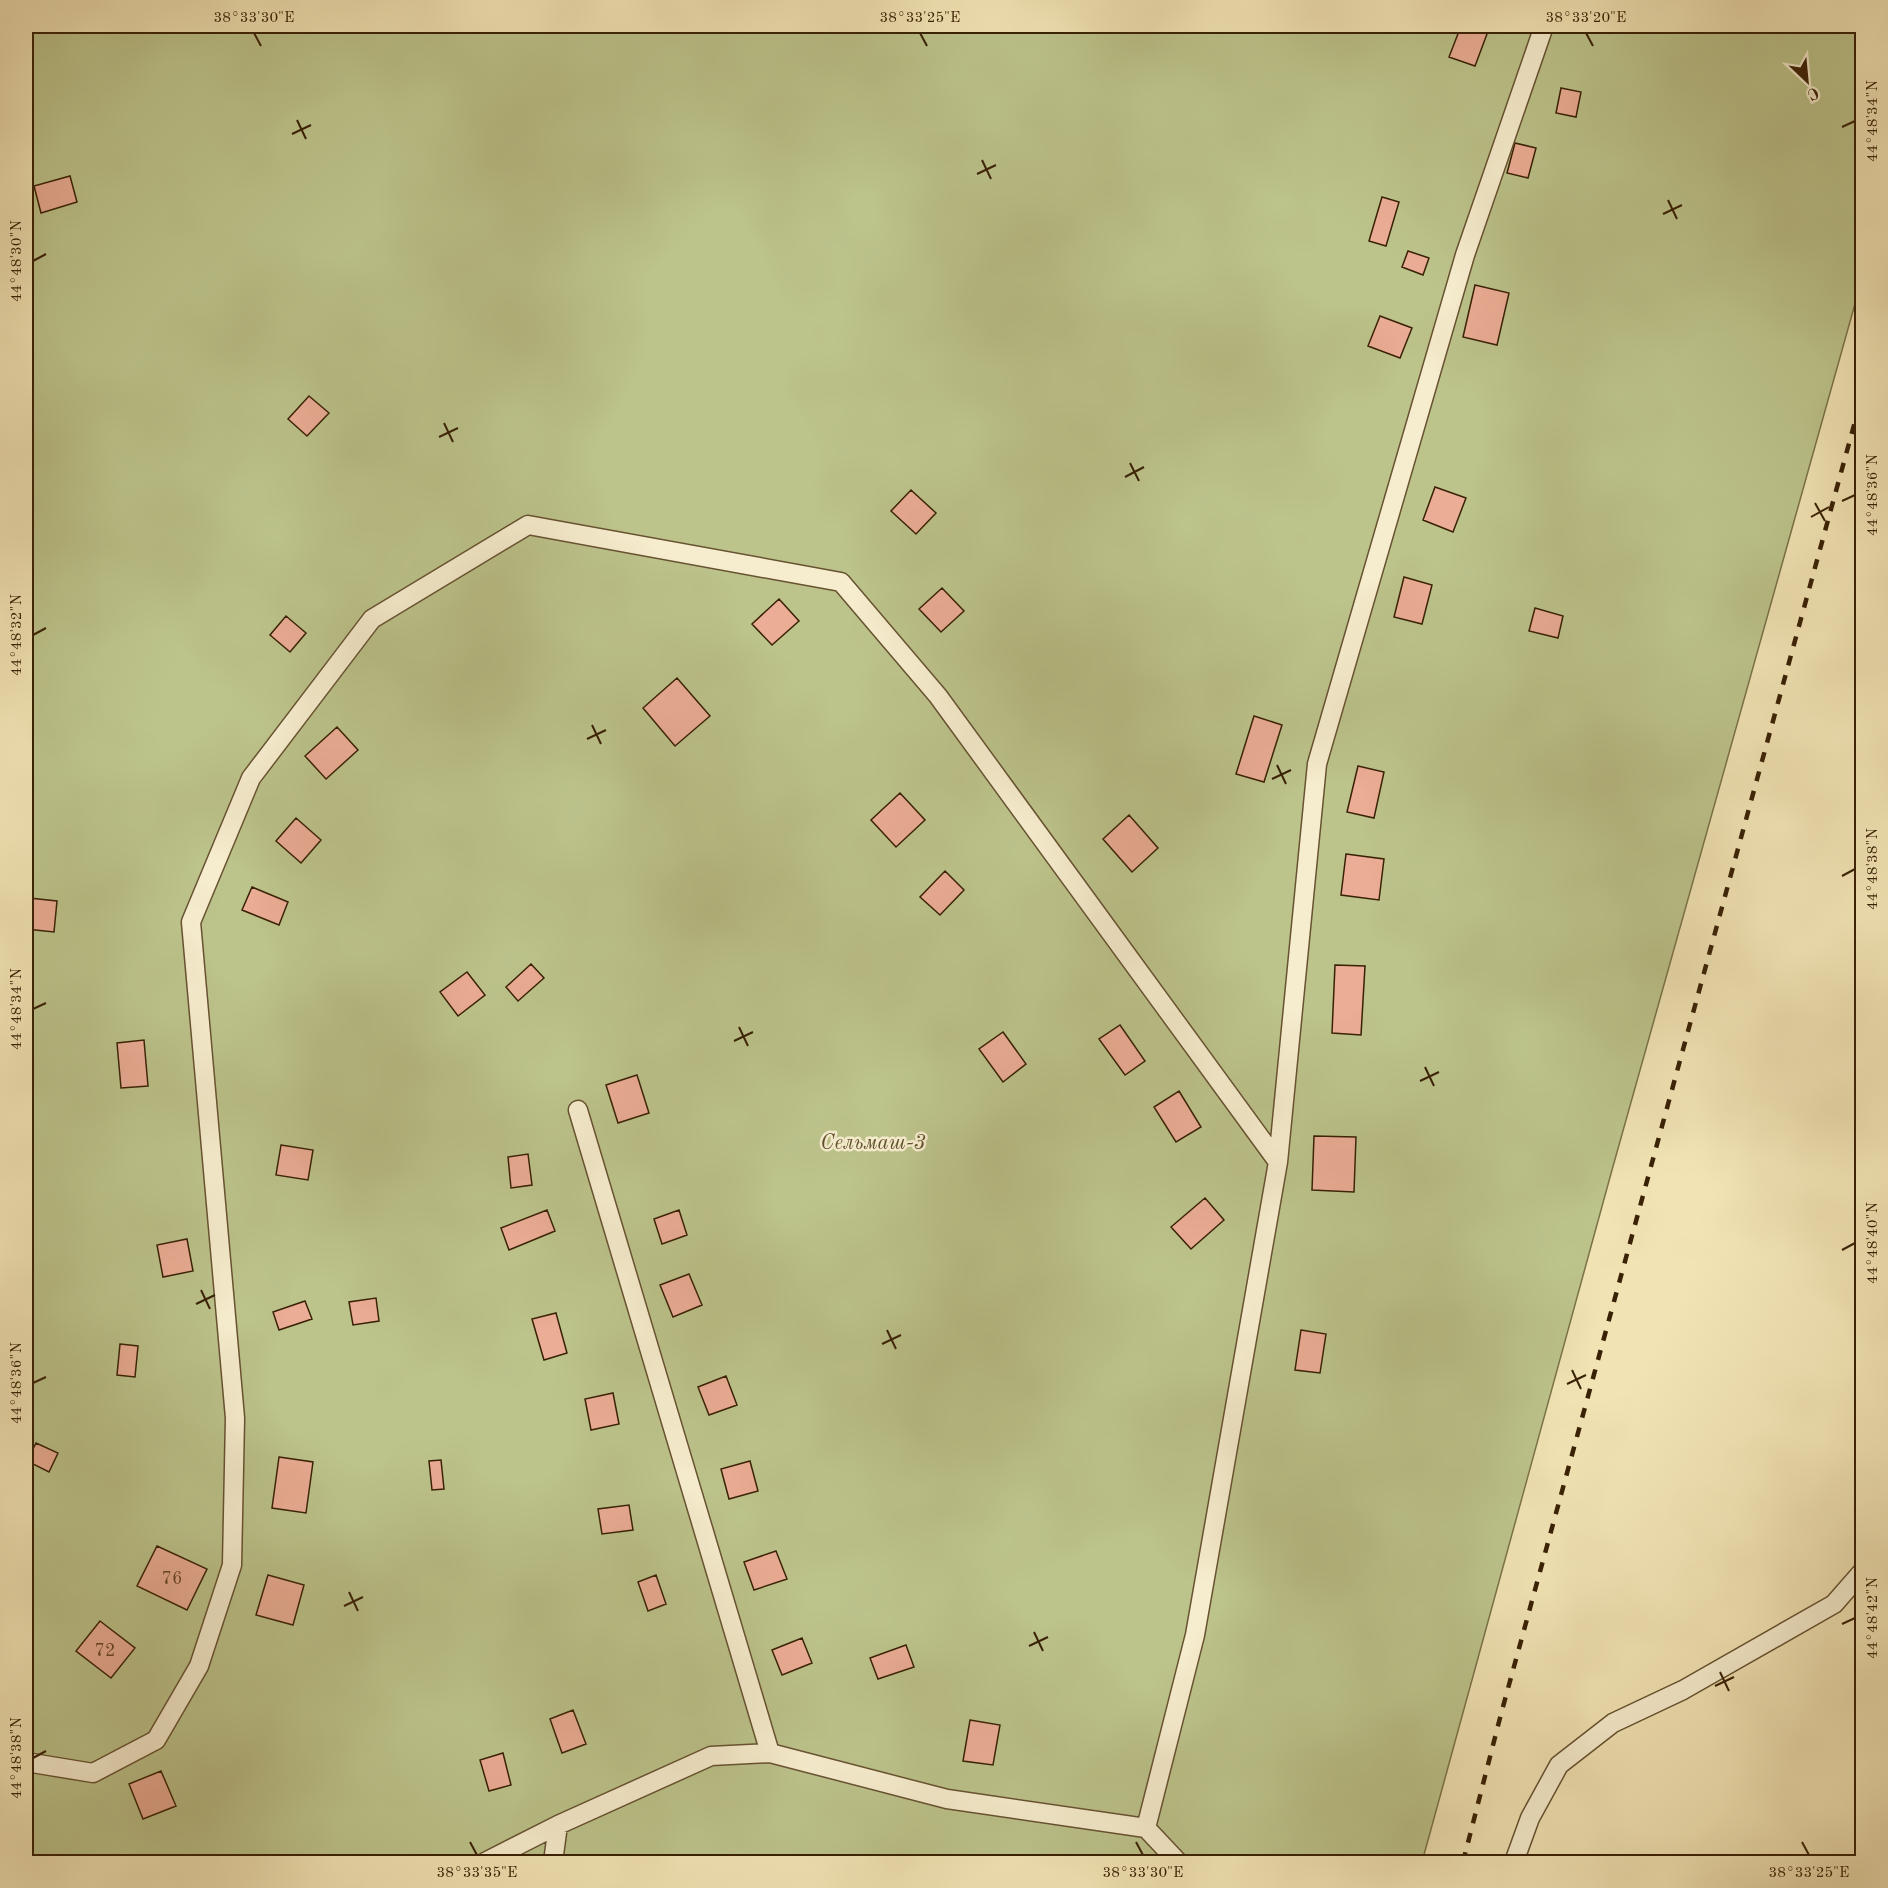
<svg xmlns="http://www.w3.org/2000/svg" width="1888" height="1888" viewBox="0 0 1888 1888" font-family="'Old Standard TT',serif">
	<rect width="100%" height="100%" fill="#f1e3b4"/>
	<filter id="stains"><feTurbulence type="fractalNoise" baseFrequency=".00333" numOctaves="4"/><feColorMatrix values="0 0 0 0 .2 0 0 0 0 .09 0 0 0 0 .02 0 0 0 .5 -.17"/></filter>
	<radialGradient id="worn" r=".72"><stop offset=".6" stop-color="#630" stop-opacity="0"/><stop offset="1" stop-color="#630" stop-opacity=".3"/></radialGradient>
	<!-- green -->
	<path fill="#bcc38b" stroke="#7a7248" stroke-width="1.5" d="M26,26H1862V279L1612,1170L1422,1862H26V903L29,898L26,883Z"/>
	<!-- building -->
	<path fill="#ebad95" stroke="#392105" stroke-width="1.5" d="M1461,26H1490L1475,66L1449,57Z
		M1561,88L1581,92L1576,117L1556,113Z
		M1515,143L1536,148L1528,178L1507,173Z
		M70,176L77,202L41,213L34,186Z
		M1382,197L1399,202L1386,246L1369,241Z
		M1408,251L1429,258L1423,275L1402,267Z
		M1475,285L1509,293L1497,345L1463,337Z
		M1380,316L1412,328L1400,358L1368,346Z
		M309,396L329,413L307,436L288,419Z
		M1435,487L1466,498L1453,532L1423,520Z
		M911,490L936,513L916,534L891,511Z
		M1404,577L1432,585L1422,624L1394,617Z
		M942,588L964,611L941,632L919,609Z
		M779,599L799,621L772,645L752,624Z
		M1535,608L1563,616L1558,638L1529,631Z
		M286,616L306,633L290,652L270,635Z
		M677,678L710,716L675,746L643,708Z
		M1254,716L1282,725L1264,782L1236,774Z
		M337,727L358,750L326,779L305,756Z
		M1358,766L1384,772L1374,818L1347,812Z
		M900,793L925,820L896,847L871,820Z
		M1129,815L1158,848L1132,872L1103,839Z
		M296,818L321,840L301,863L276,841Z
		M1346,854L1384,859L1379,900L1341,895Z
		M945,871L964,890L940,915L920,897Z
		M252,887L288,902L279,925L242,910Z
		M29,898L57,901L54,932L26,929Z
		M531,964L544,978L518,1001L506,987Z
		M1335,965L1365,966L1361,1035L1332,1033Z
		M467,972L485,995L458,1016L440,992Z
		M1120,1025L1145,1061L1125,1075L1099,1039Z
		M1003,1032L1026,1064L1003,1082L979,1049Z
		M144,1040L148,1086L121,1088L117,1043Z
		M637,1075L649,1113L618,1123L606,1085Z
		M1179,1091L1201,1127L1176,1142L1154,1107Z
		M1314,1136L1356,1137L1354,1192L1312,1190Z
		M281,1145L313,1150L308,1180L276,1175Z
		M528,1154L532,1185L511,1188L508,1157Z
		M1205,1198L1224,1220L1191,1249L1171,1227Z
		M547,1210L555,1231L509,1250L501,1228Z
		M679,1210L687,1235L662,1244L654,1219Z
		M187,1239L193,1271L163,1277L157,1245Z
		M689,1274L702,1305L673,1317L660,1285Z
		M376,1298L379,1321L353,1325L349,1302Z
		M305,1301L312,1319L279,1330L273,1312Z
		M556,1313L567,1353L544,1360L532,1319Z
		M1301,1330L1326,1334L1320,1373L1295,1370Z
		M120,1344L138,1346L135,1377L117,1375Z
		M726,1376L737,1405L709,1415L698,1387Z
		M613,1393L619,1424L591,1430L585,1399Z
		M36,1443L58,1453L49,1472L27,1461Z
		M279,1457L313,1462L306,1513L272,1508Z
		M441,1460L444,1489L432,1490L429,1461Z
		M750,1461L758,1491L729,1499L721,1469Z
		M629,1505L633,1530L602,1534L598,1509Z
		M157,1546L207,1569L187,1610L137,1586Z
		M776,1551L787,1579L754,1590L744,1562Z
		M268,1575L304,1585L293,1625L256,1615Z
		M656,1575L666,1604L648,1611L638,1582Z
		M100,1621L135,1648L111,1678L76,1651Z
		M802,1638L812,1663L782,1675L772,1650Z
		M906,1645L914,1667L878,1679L870,1658Z
		M573,1710L586,1744L562,1753L550,1719Z
		M970,1720L1000,1725L993,1765L963,1761Z
		M503,1753L511,1785L489,1791L480,1760Z
		M161,1771L176,1806L143,1819L129,1784Z"/>
	<g fill="none" stroke-linecap="round" stroke-linejoin="round">
		<!-- service casing -->
		<g stroke="#675231" stroke-width="21">
			<path id="service" d="M578,1110L770,1753
				M26,1762L93,1773L156,1740L199,1666L232,1565L235,1418L191,922L251,778L372,619L528,525L841,582L938,696L1278,1162
				M1146,1828L1195,1635L1278,1162L1317,764L1465,255L1544,26
				M485,1862L558,1825L711,1756L770,1753L947,1799L1146,1828L1178,1862
				M553,1862L558,1825
				M1514,1862L1530,1818L1559,1765L1613,1723L1683,1690L1834,1604L1862,1572"/>
		</g>
		<!-- service -->
		<use href="#service" stroke="#f6edce" stroke-width="18"/>
		<!-- rail -->
		<path stroke="#392105" stroke-width="4.5" stroke-dasharray="10 10" stroke-linecap="butt" d="M1463,1862L1501,1714L1862,396"/>
	</g>
	<!-- ticks -->
	<path fill="none" stroke="#392105" stroke-width="2" d="M254,33L261,46M920,33L927,46M1586,33L1593,46M297,120L306,139M1842,127L1855,121M292,134L311,125M982,160L991,179M977,174L996,165M1668,200L1677,219M1663,214L1682,205M33,261L46,254M444,423L453,442M439,437L458,428M1130,463L1139,481M1125,477L1144,467M1842,501L1855,495M1815,503L1825,521M1811,517L1829,507M33,635L46,628M592,725L601,744M587,739L606,730M1277,765L1286,784M1272,779L1291,770M1842,876L1855,869M33,1009L46,1003M739,1027L748,1046M734,1041L753,1032M1425,1067L1434,1086M1420,1081L1439,1072M1842,1250L1855,1243M201,1290L210,1309M196,1304L215,1295M887,1330L896,1349M882,1344L901,1335M1572,1370L1581,1389M33,1383L46,1377M1567,1384L1586,1375M349,1592L358,1611M344,1606L363,1597M1842,1624L1855,1618M1034,1632L1043,1651M1029,1646L1048,1637M1720,1672L1729,1691M1715,1686L1734,1677M33,1758L46,1751M470,1842L477,1855M1136,1842L1143,1855M1802,1842L1809,1855"/>
	<g text-anchor="middle" stroke-width="5" stroke-linejoin="round" paint-order="stroke">
		<!-- number labels -->
		<g font-size="18" fill="#664429">
			<text x="172" y="1584">76</text>
			<text x="105" y="1656">72</text>
		</g>
		<!-- park labels -->
		<g font-size="21" font-style="italic" fill="#60522d" stroke="#f6edce">
			<text x="873" y="1149">Сельмаш-3</text>
		</g>
	</g>
	<!-- margin -->
	<rect width="1888" height="1888" fill="none" stroke="#f1e3b4" stroke-width="66"/>
	<!-- north arrow -->
	<g transform="translate(1807 81) rotate(154)" stroke="#f6edce" stroke-width="4.5" paint-order="stroke">
	<path d="M0-4.5L10 22L0 15L-10 22Z" fill="#392105"/>
	<text y="-9" font-size="16" font-weight="bold" text-anchor="middle" fill="#392105">С</text>
	</g>
	<rect x="33" y="33" width="1822" height="1822" fill="none" stroke="#392105" stroke-width="2"/>
	<g font-size="15" text-anchor="middle" fill="#392105">
		<text x="254" y="22">38°33'30"E</text>
		<text x="920" y="22">38°33'25"E</text>
		<text x="1586" y="22">38°33'20"E</text>
		<text transform="translate(1872 121) rotate(-90)" y="5">44°48'34"N</text>
		<text transform="translate(16 261) rotate(-90)" y="5">44°48'30"N</text>
		<text transform="translate(1872 495) rotate(-90)" y="5">44°48'36"N</text>
		<text transform="translate(16 635) rotate(-90)" y="5">44°48'32"N</text>
		<text transform="translate(1872 869) rotate(-90)" y="5">44°48'38"N</text>
		<text transform="translate(16 1009) rotate(-90)" y="5">44°48'34"N</text>
		<text transform="translate(1872 1243) rotate(-90)" y="5">44°48'40"N</text>
		<text transform="translate(16 1383) rotate(-90)" y="5">44°48'36"N</text>
		<text transform="translate(1872 1618) rotate(-90)" y="5">44°48'42"N</text>
		<text transform="translate(16 1758) rotate(-90)" y="5">44°48'38"N</text>
		<text x="477" y="1877">38°33'35"E</text>
		<text x="1143" y="1877">38°33'30"E</text>
		<text x="1809" y="1877">38°33'25"E</text>
	</g>
	<rect width="100%" height="100%" filter="url(#stains)"/>
	<rect width="100%" height="100%" fill="url(#worn)"/>
</svg>
